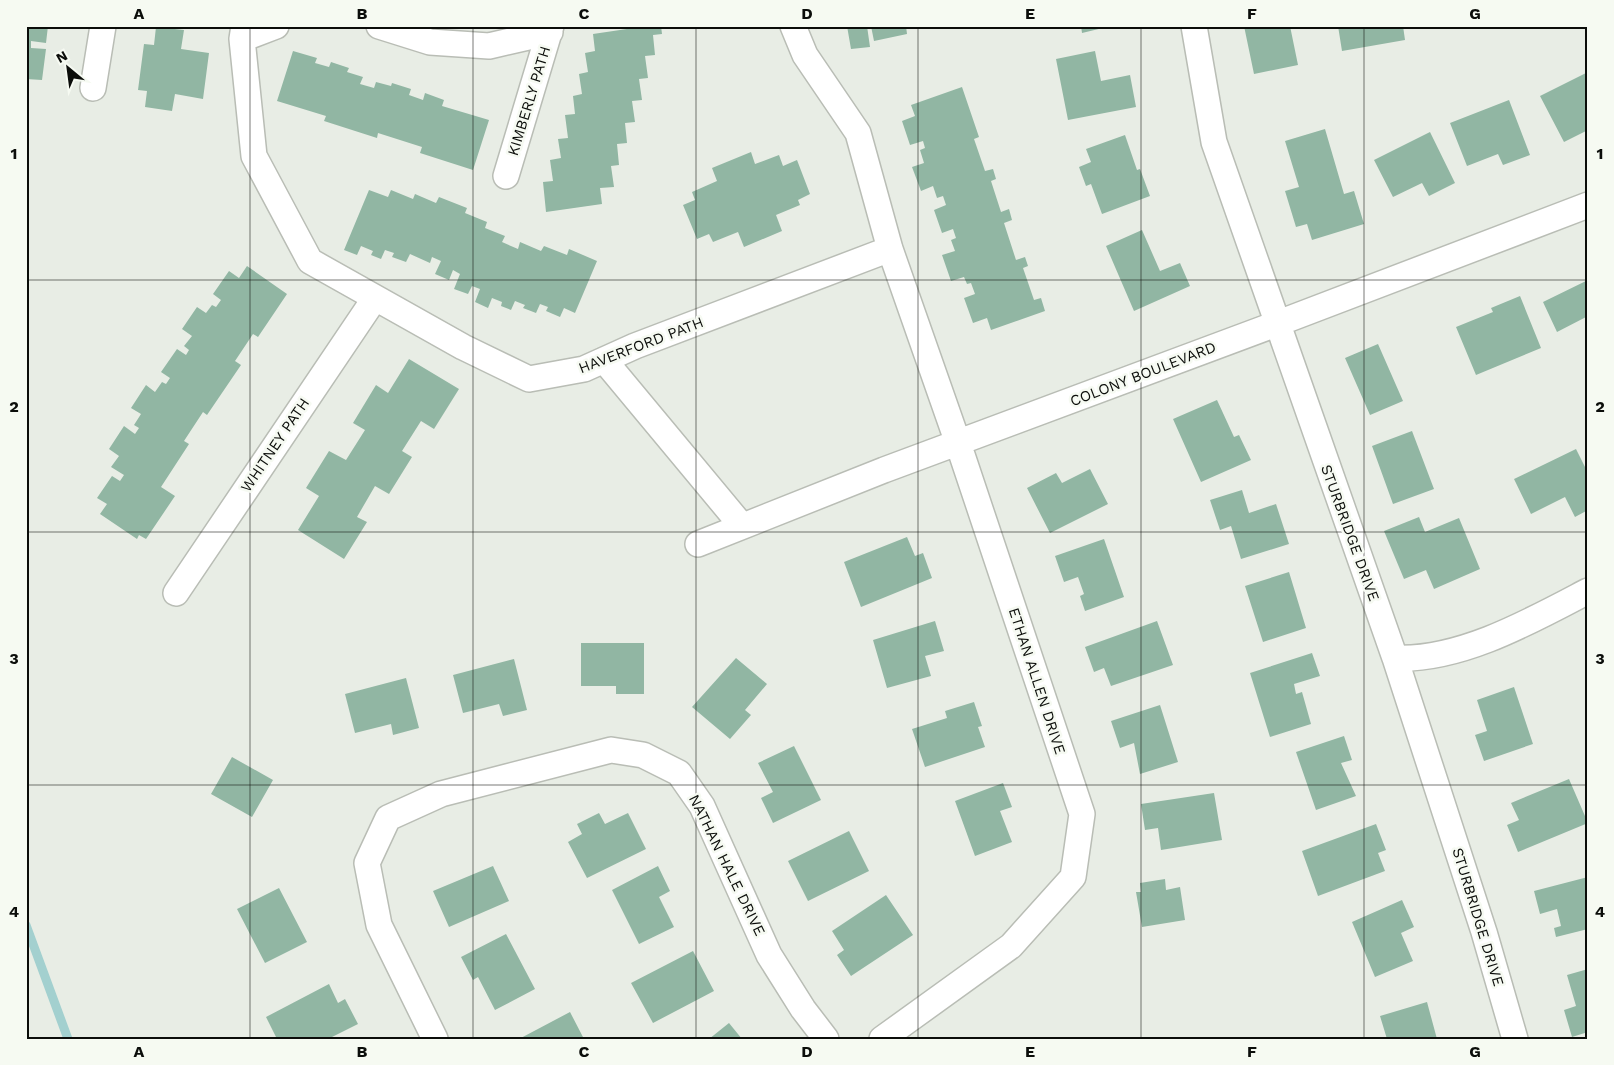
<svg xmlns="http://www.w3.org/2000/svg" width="1614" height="1065" viewBox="0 0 1614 1065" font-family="'Work Sans',sans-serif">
	<rect width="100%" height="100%" fill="#e8ede5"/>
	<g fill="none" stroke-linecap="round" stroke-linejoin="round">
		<!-- stream -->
		<path stroke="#a3d0cf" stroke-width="9" d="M26,925L68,1039"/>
	</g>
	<!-- building -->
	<path fill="#91b6a3" d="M26,26H48L46,43L31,41V48L46,49L42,80L26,79Z
		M647,26H661L662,34L653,35L655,55L645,56L648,78L639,79L642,100L632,101L635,122L625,123L627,143L617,144L619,165L611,166L614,187L600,188L602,204L546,212L543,182L553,181L550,160L561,158L558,139L568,138L565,115L575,114L573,96L582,94L579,74L588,72L585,53L595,51L593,34Z
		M847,26H867L870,47L851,49Z
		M871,26H906L907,34L874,41Z
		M1081,26H1107V27L1082,33Z
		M1244,26H1290L1298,65L1254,74Z
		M1338,26H1403L1405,40L1342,51Z
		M156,27L184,30L181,49L209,53L203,99L175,94L172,111L145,107L147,91L138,90L144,44L154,45Z
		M293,51L317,58L315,63L329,67L331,62L349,68L347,72L363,77L360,84L374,88L376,82L391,86L392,83L411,89L409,95L423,100L425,93L444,100L442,106L489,120L473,170L420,153L422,147L378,133L377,138L324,121L326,116L277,101Z
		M1095,51L1101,81L1130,75L1136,107L1068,120L1056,59Z
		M1586,73L1588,77V130L1564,142L1540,96Z
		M962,87L979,137L974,139L985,171L993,169L996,179L991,181L1001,212L1009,209L1012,220L1004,223L1016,260L1025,257L1028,266L1023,268L1034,300L1041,298L1045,311L991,330L987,318L973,323L964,298L975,294L971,283L967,284L964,277L951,281L942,255L955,251L951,240L956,238L953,229L942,233L934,210L946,205L943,196L937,198L933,186L921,191L912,167L924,163L920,150L925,148L923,141L910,145L902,121L915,116L911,105Z
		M1509,100L1530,155L1503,165L1498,154L1467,166L1450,123Z
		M1325,129L1344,194L1354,191L1364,224L1312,240L1307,224L1296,227L1285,191L1299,187L1285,141Z
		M1430,132L1455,183L1429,196L1422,183L1393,197L1374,160Z
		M1125,135L1137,170L1140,169L1150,196L1102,214L1091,184L1086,186L1079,167L1091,162L1086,149Z
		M751,152L755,164L779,155L783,166L797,160L810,194L798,200L800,205L776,215L782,231L744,247L738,232L713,242L709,234L697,239L683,205L695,200L692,192L717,181L712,168Z
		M369,190L388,197L391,190L413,199L415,194L436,203L439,197L467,208L465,213L487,222L485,228L505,236L502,242L518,249L520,242L541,251L544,246L567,255L569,249L597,261L575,313L564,308L560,317L546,311L548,307L540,304L536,313L523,308L525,305L515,301L511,310L501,306L502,302L492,298L488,308L475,302L480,289L472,286L468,294L454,289L460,274L453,270L449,280L435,274L441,261L432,257L430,263L410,254L406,262L392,257L394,253L385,250L381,259L371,255L373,251L361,246L357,255L344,250Z
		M1142,230L1160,271L1180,263L1190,286L1134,311L1106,246Z
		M247,266L287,294L258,337L253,334L235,361L241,365L207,415L203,412L184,441L189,444L161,487L175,496L146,539L139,535L137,539L100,514L107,504L97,498L112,476L120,481L124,475L111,467L119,456L109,449L124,426L135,434L139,428L134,425L141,414L131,408L146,385L155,392L162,382L166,384L170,378L161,372L177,349L186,355L189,350L184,346L192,336L182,329L197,307L206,313L212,305L216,307L221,300L213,294L229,271L239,278Z
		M1588,280V316L1557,332L1543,302Z
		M1520,296L1541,348L1476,375L1456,327L1493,312L1491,308Z
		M1378,344L1403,401L1370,415L1345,358Z
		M409,359L459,389L434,429L421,421L402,451L412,457L389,494L375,486L357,517L367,522L344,559L298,530L319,496L306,488L329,451L346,460L365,430L353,423L376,385L388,393Z
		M1217,400L1234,437L1239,435L1251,460L1201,482L1173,419Z
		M1412,431L1434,489L1393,504L1372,446Z
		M1576,449L1588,473V510L1575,517L1565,497L1531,514L1514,479Z
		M1090,469L1108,504L1050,533L1027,488L1056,473L1062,483Z
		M1242,490L1249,513L1276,504L1289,544L1241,559L1231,526L1220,530L1210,500Z
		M1419,517L1425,532L1459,518L1480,569L1434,589L1426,570L1404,579L1384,531Z
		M907,537L915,556L923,553L932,578L861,607L844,562Z
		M1104,539L1124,597L1085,611L1080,596L1084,594L1078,577L1064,582L1055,556Z
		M1289,572L1306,628L1263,642L1245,586Z
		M935,621L944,651L925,656L931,676L887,688L873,640Z
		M1157,621L1173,665L1111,686L1104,668L1094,672L1085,647Z
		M581,643H644V694H616V686H581Z
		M1312,653L1320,676L1294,684L1296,694L1302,692L1311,724L1270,737L1250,673Z
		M736,658L767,684L745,710L751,715L730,739L692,707Z
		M514,659L527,710L503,716L499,704L463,713L453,675Z
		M406,678L419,728L393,735L391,724L355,733L345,694Z
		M1514,687L1533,744L1484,761L1475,735L1487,731L1477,700Z
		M974,702L982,726L978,727L985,747L925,767L912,729L947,718L945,711Z
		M1160,705L1178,762L1140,774L1134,743L1120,748L1111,721Z
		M1344,736L1352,760L1341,763L1356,796L1316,810L1296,752Z
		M794,746L821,800L773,823L761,798L773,792L758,763Z
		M232,757L273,780L252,817L211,794Z
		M1569,779L1588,823L1518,852L1507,825L1519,820L1511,803Z
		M1003,783L1012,807L1000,811L1012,842L975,856L955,801Z
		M1214,793L1222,840L1161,850L1158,828L1145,830L1141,804Z
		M599,813L605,824L628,813L646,849L587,878L568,842L582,834L577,824Z
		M1376,824L1386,850L1378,853L1385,871L1318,896L1302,851Z
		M849,831L869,871L808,901L788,861Z
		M493,866L509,901L449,927L433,891Z
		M658,866L670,891L659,897L674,927L639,944L612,890Z
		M1588,877V929L1556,937L1554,928L1561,926L1557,909L1540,914L1534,891Z
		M1165,879L1166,890L1180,887L1185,920L1142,927L1136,892H1141L1140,883Z
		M279,888L307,942L265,963L237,909Z
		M886,895L913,935L851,976L837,955L844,950L832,931Z
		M1402,900L1414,927L1401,933L1413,961L1375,977L1352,922Z
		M506,934L535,989L495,1010L478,977L473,980L461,957Z
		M693,951L714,991L653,1023L631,983Z
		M1588,969V1032L1572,1037L1564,1010L1576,1006L1567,975Z
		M329,984L338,1003L345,999L358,1024L328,1039H277L266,1017Z
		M1427,1002L1437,1039H1387L1380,1016Z
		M570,1012L584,1039H519Z
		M729,1023L742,1039H709Z"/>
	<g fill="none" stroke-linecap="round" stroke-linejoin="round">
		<!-- street casing -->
		<g stroke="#b9bdb5" stroke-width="28">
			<path id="street" d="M244,26L242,39L254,156L310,261L463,347L529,379L584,369L635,346L890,249
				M379,26L430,42L489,46L550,32
				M793,26L805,55L858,133L890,249L958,443L1082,814L1073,877L1011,946L882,1039
				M1194,26L1214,142L1395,658L1484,932L1515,1039
				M242,39L276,26
				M93,88L103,26
				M506,176L551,26
				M604,360L742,526
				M698,544L884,470L1276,324L1588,205
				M176,593L375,298
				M1395,658C1460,661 1531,621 1588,591
				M435,1039L379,925L367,863L388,818L441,794L611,750L643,755L679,773L702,806L769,955L803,1009L826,1039"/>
		</g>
		<!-- street -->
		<use href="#street" stroke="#fff" stroke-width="25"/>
	</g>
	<!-- grid -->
	<path fill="none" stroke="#0b0d0a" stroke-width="1" stroke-opacity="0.55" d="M250,26V1039M473,26V1039M696,26V1039M918,26V1039M1141,26V1039M1364,26V1039M26,280H1588M26,532H1588M26,785H1588"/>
	<g text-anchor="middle" stroke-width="5" stroke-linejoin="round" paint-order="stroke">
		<!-- street labels -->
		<g font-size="15" fill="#0b0d0a" stroke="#f6faf2">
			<text transform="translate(529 101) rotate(-73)" y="5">KIMBERLY PATH</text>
			<text transform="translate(641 345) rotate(-21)" y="5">HAVERFORD PATH</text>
			<text transform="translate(1143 374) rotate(-21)" y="5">COLONY BOULEVARD</text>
			<text transform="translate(275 445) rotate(-56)" y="5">WHITNEY PATH</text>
			<text transform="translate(1350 533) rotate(70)" y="5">STURBRIDGE DRIVE</text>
			<text transform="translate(1037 681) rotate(72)" y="5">ETHAN ALLEN DRIVE</text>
			<text transform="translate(727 865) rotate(64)" y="5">NATHAN HALE DRIVE</text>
			<text transform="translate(1478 917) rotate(73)" y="5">STURBRIDGE DRIVE</text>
		</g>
	</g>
	<!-- border -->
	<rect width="1614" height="1065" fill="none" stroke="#f6faf2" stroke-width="55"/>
	<!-- north arrow -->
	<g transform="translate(68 68) rotate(331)" stroke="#f6faf2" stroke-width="4" paint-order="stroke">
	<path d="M0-4L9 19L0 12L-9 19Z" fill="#0b0d0a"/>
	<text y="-8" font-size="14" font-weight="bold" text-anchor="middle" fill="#0b0d0a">N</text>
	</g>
	<rect x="28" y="28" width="1558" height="1010" fill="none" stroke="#0b0d0a" stroke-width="2"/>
	<g font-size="16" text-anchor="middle" font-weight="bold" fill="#0b0d0a">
		<text x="139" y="19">A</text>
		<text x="362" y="19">B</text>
		<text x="584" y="19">C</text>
		<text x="807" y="19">D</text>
		<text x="1030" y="19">E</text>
		<text x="1252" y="19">F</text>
		<text x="1475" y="19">G</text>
		<text x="14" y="159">1</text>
		<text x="1600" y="159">1</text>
		<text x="14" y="412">2</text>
		<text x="1600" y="412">2</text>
		<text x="14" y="664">3</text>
		<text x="1600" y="664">3</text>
		<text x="14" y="917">4</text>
		<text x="1600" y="917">4</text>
		<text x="139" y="1057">A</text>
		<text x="362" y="1057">B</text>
		<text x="584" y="1057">C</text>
		<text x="807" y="1057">D</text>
		<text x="1030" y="1057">E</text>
		<text x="1252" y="1057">F</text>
		<text x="1475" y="1057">G</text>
	</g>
</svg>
